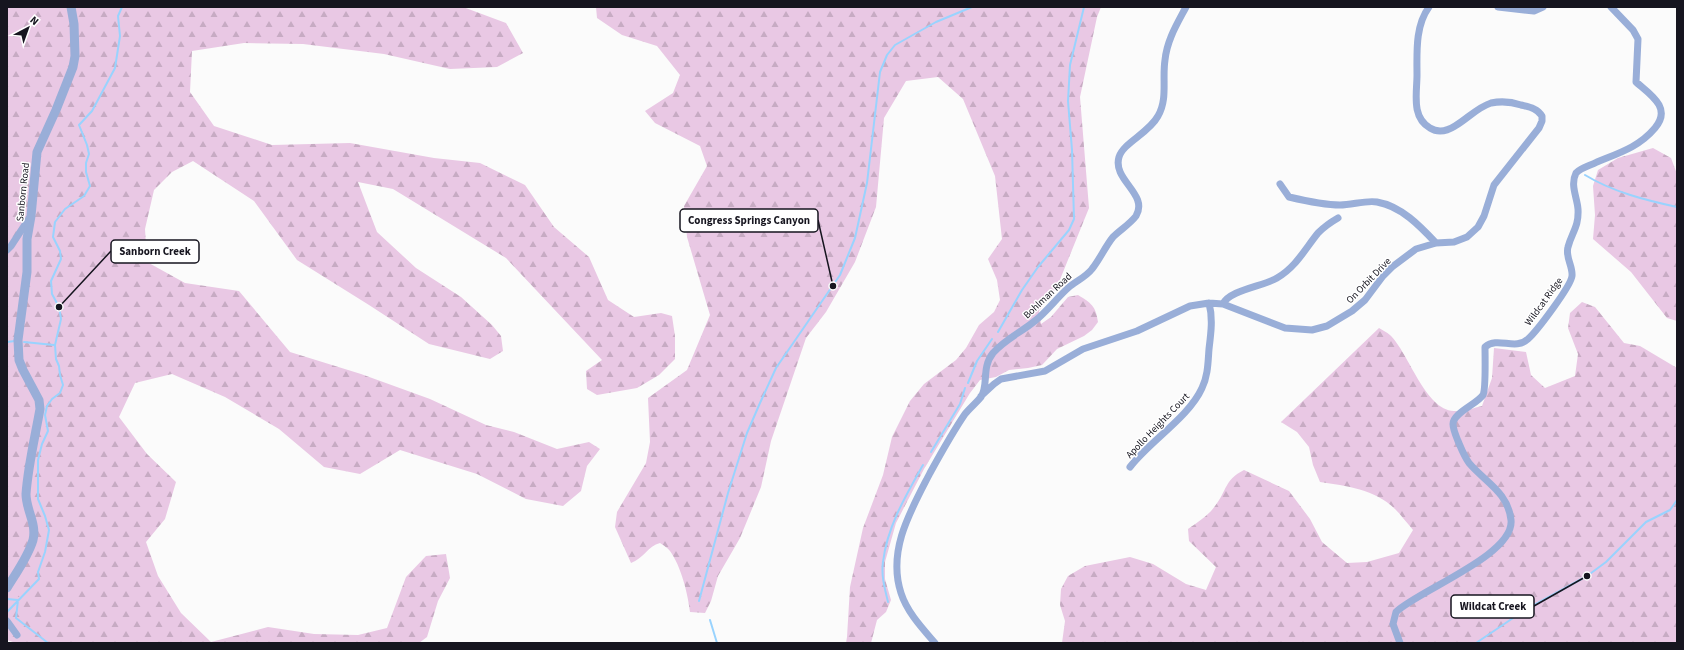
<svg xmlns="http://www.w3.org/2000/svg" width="1684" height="650" viewBox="0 0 1684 650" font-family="'Source Sans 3',sans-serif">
	<defs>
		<pattern id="forest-firs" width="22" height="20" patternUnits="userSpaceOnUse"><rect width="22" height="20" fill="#e9c8e4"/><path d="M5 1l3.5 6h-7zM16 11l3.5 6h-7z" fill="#c7abc3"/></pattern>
	</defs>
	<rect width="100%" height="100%" fill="#fbfbfb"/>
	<!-- forest -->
	<path fill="url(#forest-firs)" d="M7,7H463L506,23L523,53L497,67L450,69L384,54L303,44L244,43L192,51L190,92L214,126L272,145L350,143L434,158L480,163L525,185L554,227L589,257L608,300L634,317L661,313L672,316L675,336V359L659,375L637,388L597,395L587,389L586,371L602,360L506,258L393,189L358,182L377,232L416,268L461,297L492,325L501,336L503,351L490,359L429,344L369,305L297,260L254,201L193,161L172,172L154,190L145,229L147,262L185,283L239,291L290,352L361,374L430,399L486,425L514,432L557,449L589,442L600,449L587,466L581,491L563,506L526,499L477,474L400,450L360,474L324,467L279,429L225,397L172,374L135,383L119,417L147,454L176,482L165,519L146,542L158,576L181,613L211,642L268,627L314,634L358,635L387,628L406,577L426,556L446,554L450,578L438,601L427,637L419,643H16L7,640Z
		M596,7H1101L1097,17L1080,97L1089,208L1057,287L1039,311L1041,324L1051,317L1068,297L1078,295C1091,303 1096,306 1098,322L1092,330L1084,336L1057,349L1042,365L1028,368L1009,370L996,377L980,380L970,393L924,469L896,523L885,562V579L891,600L886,612L877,620L871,643H846L847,637L850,587L863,528L883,475L892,437L910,401L924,384L956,360L966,348L979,325L994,312L1000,300L997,280L988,259L1002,239L995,176L963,99L938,77L906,81L884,118L876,207L855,262L826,312L806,338L771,441L761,487L740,538L718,576L711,601L705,613L690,612C688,594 681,566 670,551C668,548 663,545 660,543C648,546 643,559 631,563L615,527L617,512L646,463L650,442L648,398L687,370L710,315L687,237L684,206L707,166L700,146L655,123L645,111L673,93L680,75L657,46L622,35L597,18Z
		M1653,148L1671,158L1677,174V321L1667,318L1631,272L1593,239L1595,215L1593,186L1598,170L1618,158Z
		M1582,302L1595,307L1624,343L1640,346L1677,368V643H1062L1065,621L1060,605L1061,589L1068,576L1085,566L1130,557L1153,564L1186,584L1206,590L1216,567L1189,541L1188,529C1198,522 1208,516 1215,506C1227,491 1224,480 1244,470L1289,491L1310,519L1322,542L1347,563L1367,562L1399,553L1413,530C1407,523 1401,515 1395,509C1375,489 1346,486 1320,482L1313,465L1309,447L1297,432L1281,422L1379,328C1382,330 1387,332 1390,335C1409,353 1425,410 1454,411C1464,412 1473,408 1482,406L1492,378L1494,348L1526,352L1531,375L1545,388L1575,376L1578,354L1568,328L1570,313Z"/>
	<!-- park -->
	<path fill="#e9c8e4" d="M14,584L22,591L7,612V594Z"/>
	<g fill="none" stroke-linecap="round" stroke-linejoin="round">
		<!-- stream -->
		<path stroke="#99d3fe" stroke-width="2" d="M1585,175C1613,192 1645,200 1677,207
			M998,332L1022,290L1038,267L1069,230L1074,219L1072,150L1068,101L1070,65L1084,7
			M7,342L15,341
			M24,342L54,345
			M968,383L977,361L992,339
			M931,452L960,404L965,388
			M7,599L18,600L16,618L48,643
			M699,601L728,493L747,433L760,403L776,368L840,275L855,238L867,183L880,72L887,55L895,45L936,22L972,7
			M888,602C885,589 881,576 883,562C887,527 906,495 923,465
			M7,612L39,579L38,572L45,552L49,530L45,516L38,499V460L42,444L48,431L45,415L47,406L52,399L60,393L63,385L60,375L59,366L56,359L55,345L61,319L59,307L52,294L51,281L61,259L60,251L53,237L55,222L65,209L84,196L90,186L86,172V163L89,154L87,145L79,125L92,111L115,68L120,36L118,16L122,7
			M710,620L717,643
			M1476,643L1525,610L1587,576L1606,562L1646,522L1670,510L1677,500"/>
		<!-- minor -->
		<path stroke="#99aed8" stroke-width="7" d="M1498,7L1534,11L1543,7
			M1280,184L1289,197C1306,201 1324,205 1340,205C1352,205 1366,200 1377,202C1401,206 1420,226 1436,243
			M7,250L11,246L30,217
			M1223,304C1229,290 1264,286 1277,278C1296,267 1305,249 1318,233C1324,227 1331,222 1338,218
			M981,396L994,384L1001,379L1045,371L1083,349L1137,331L1190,306L1209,303L1223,304L1285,328L1312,330L1327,326L1352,311L1365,300L1383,276L1392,267L1416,249L1436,243L1454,242L1467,237L1478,227L1484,216L1494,185L1539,128L1542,121V116C1537,108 1529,107 1521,105C1512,102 1501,101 1491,103C1478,107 1467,119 1455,126C1447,131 1438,133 1430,128C1411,117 1417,93 1417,75C1417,53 1415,26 1429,7
			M1130,467C1150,441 1189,417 1202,388C1208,376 1208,362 1209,349C1211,333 1213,318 1209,303
			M7,621L17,635
			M935,643C922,628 907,612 901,593C887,550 911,510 930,473C941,453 952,433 965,414C970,408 976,403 981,397C989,385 981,368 993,353C1005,339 1022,332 1036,320C1047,311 1057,298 1068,288C1076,281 1086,277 1092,269C1100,259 1105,247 1113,237C1120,230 1130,224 1136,216C1149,194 1112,180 1119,157C1123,143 1149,133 1158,116C1168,99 1162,79 1165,60C1167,40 1177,24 1186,7
			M1400,643L1393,624L1396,612C1417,591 1515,555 1511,520C1508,492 1485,482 1469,463C1464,456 1461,448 1458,441C1456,436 1453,429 1453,424C1453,413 1477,404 1483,395C1486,389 1485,356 1485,347C1498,336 1515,351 1528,339C1537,331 1571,286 1572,276C1573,266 1565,257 1568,247C1572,232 1579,227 1578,209C1577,197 1570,185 1576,173C1582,167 1590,166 1597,162C1619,153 1639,147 1655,128C1672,108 1651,95 1636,82L1638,39L1633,30L1611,7"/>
		<!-- tertiary -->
		<path stroke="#99aed8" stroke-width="9" d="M7,588C16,573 28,557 33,540C37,524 26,510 26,494C28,466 35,437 40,409L39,400L23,370L19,360L18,340L27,272V239L31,216L37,152L56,110L73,67L75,56L74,24L71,7"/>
	</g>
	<g text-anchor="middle" stroke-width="3" stroke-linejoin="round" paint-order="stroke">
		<!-- street labels -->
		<g font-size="10" fill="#16151f" stroke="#fff">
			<text transform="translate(22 192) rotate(-84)" y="4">Sanborn Road</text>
			<text transform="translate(1368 280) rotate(-46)" y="4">On Orbit Drive</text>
			<text transform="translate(1047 295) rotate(-43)" y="4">Bohlman Road</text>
			<text transform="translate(1543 301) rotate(-54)" y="4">Wildcat Ridge</text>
			<text transform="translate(1157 425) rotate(-46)" y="4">Apollo Heights Court</text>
		</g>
	</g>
	<!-- callouts -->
	<path fill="none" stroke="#16151f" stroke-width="1.5" d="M833 286L818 220M59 307L111 251M1587 576L1534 606"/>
	<g fill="#16151f" stroke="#fff" stroke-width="1.5">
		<circle cx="833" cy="286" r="4"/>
		<circle cx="59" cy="307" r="4"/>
		<circle cx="1587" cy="576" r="4"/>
	</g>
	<g fill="#fff" stroke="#16151f" stroke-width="1.5">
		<rect x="680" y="209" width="138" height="23" rx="4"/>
		<rect x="111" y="240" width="88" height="23" rx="4"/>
		<rect x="1451" y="595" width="83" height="23" rx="4"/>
	</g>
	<g font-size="11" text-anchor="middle" font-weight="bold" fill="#16151f">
		<text x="749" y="224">Congress Springs Canyon</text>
		<text x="155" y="255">Sanborn Creek</text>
		<text x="1493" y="610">Wildcat Creek</text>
	</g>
	<!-- border -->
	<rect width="1684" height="650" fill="none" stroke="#16151f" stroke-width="16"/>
	<!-- north arrow -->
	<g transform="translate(28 28) rotate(41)" stroke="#ffffff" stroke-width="3" paint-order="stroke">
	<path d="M0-3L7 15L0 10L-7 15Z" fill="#16151f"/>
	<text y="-6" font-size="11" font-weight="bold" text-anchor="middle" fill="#16151f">N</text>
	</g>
</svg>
